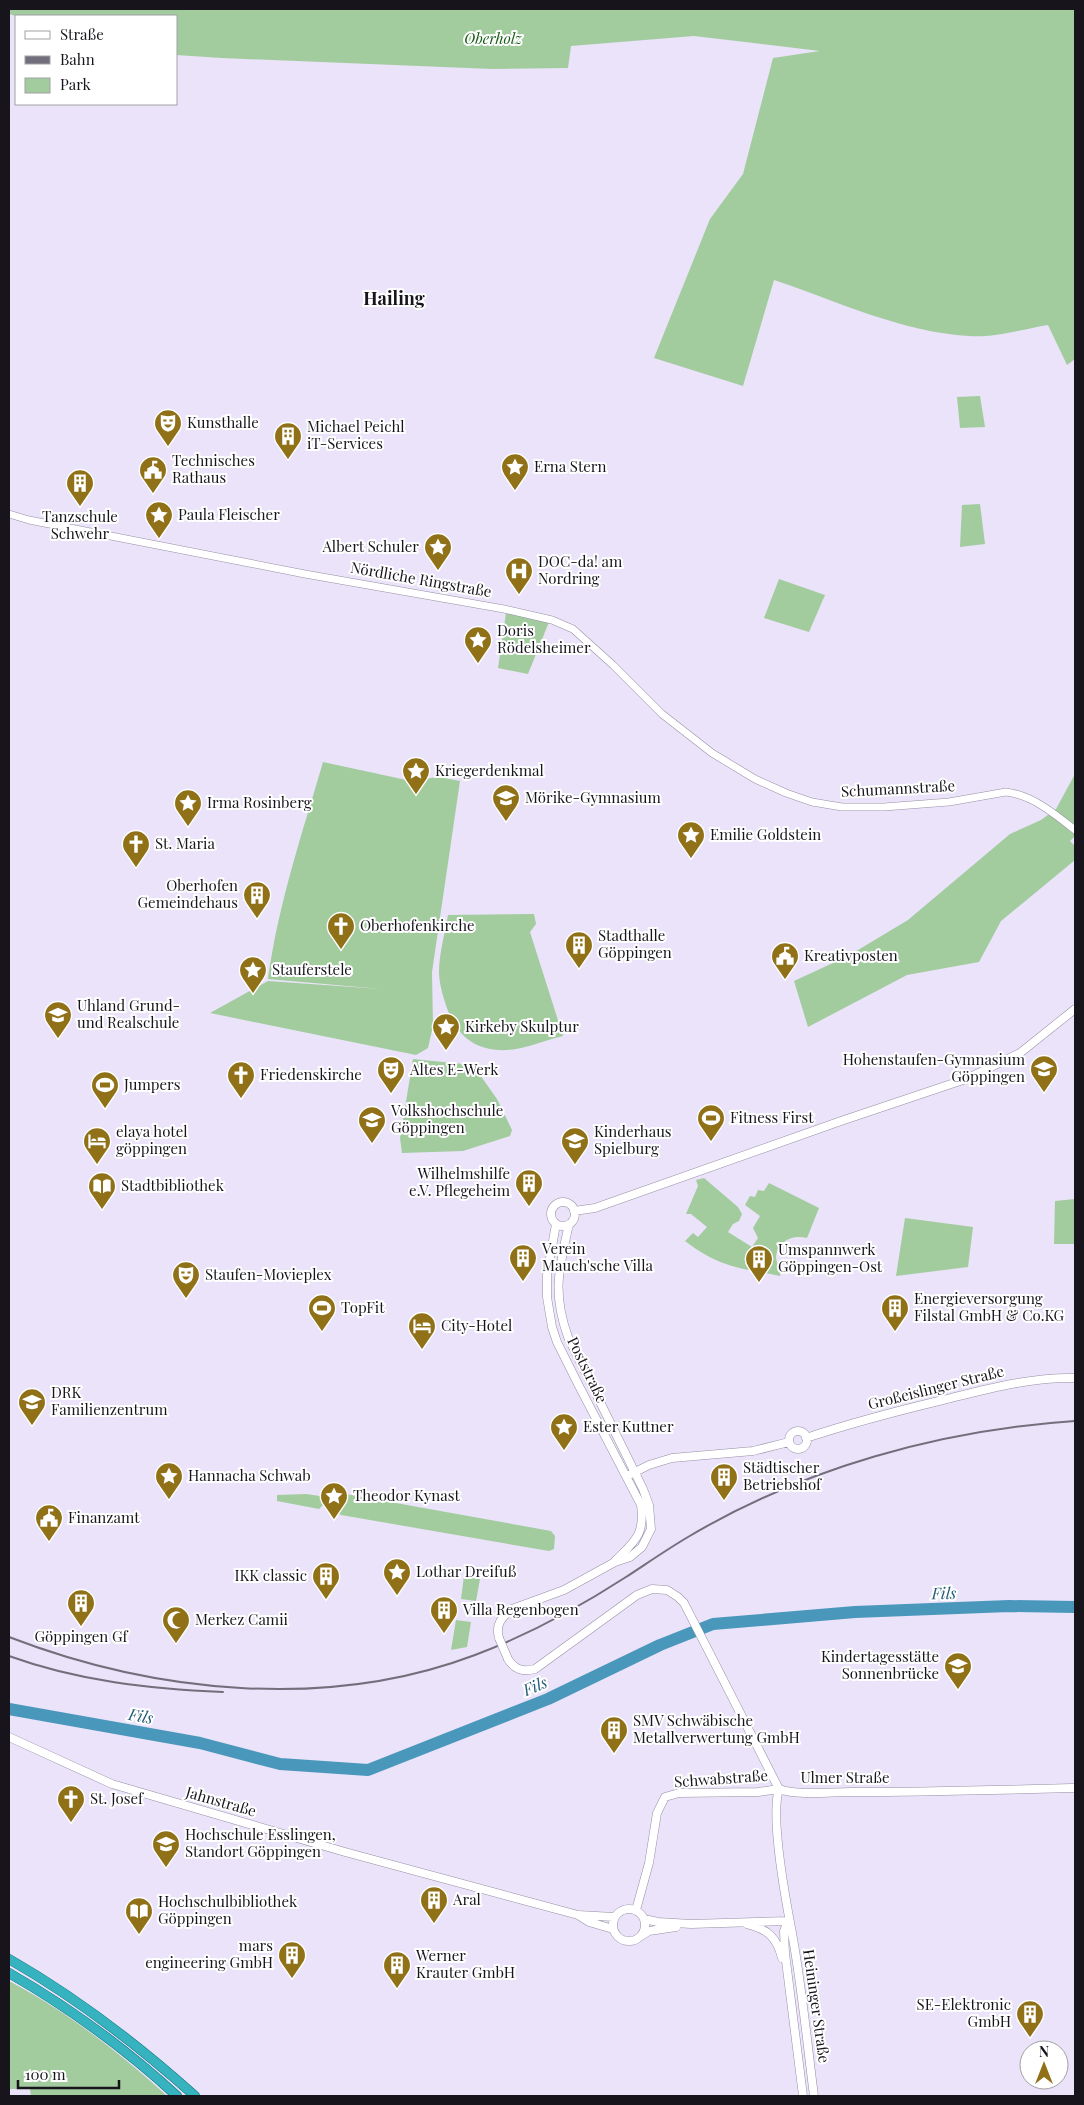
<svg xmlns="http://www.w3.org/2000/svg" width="1084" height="2105" viewBox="0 0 1084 2105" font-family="'Playfair Display',serif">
	<rect width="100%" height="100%" fill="#eae3f9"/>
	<!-- green -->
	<path fill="#a2cc9e" d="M9,9H1075V359L1067,365L1048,325C1024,329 993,338 969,336C901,332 837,301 774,280L743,386L654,358L710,219L743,174L773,58L820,51L694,36L571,46L568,68L492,69L222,58L176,55V16H16L9,14Z
		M980,396L985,427L960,428L957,397Z
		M980,504L985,544L960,547L962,505Z
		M779,579L825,595L809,632L764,618Z
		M506,613L549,622L528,674L498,668Z
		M323,762L411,781L438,777L460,781L432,972L433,1026L428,1048L416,1055L210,1013L268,981L381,989L268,979C278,905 302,834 323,762Z
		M1075,774V836L1070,841L1075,846V860L1001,921L979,962L907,975L808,1027L794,981L848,956L908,920L1010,834L1041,820L1056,809Z
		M534,914L536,924L530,932L563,1036C545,1040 525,1049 508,1050C473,1052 454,1033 445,1002C442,993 439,981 439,972C439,954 445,933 448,915Z
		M413,1059L473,1065L497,1099L512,1130L510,1136L463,1151L402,1153L400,1138Z
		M704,1178L738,1207L742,1214L739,1221L733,1224L728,1232L752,1247L758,1238L753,1228L760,1216L745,1205L750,1196L755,1197L758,1190L764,1191L769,1183L819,1208L807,1238C793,1234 778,1241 776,1256C776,1264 781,1269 780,1276C739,1268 719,1267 685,1241L693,1233L698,1237L707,1227L691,1214H686L698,1186L696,1180Z
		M1075,1199V1244H1054L1055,1201Z
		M905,1218L973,1227L968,1267L896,1276Z
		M340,1493L551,1531L555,1536L554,1549L549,1551L341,1515L334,1511L336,1495Z
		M306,1494L320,1496L324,1498L323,1505L319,1509L277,1501V1495Z
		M464,1576L480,1579L476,1601L461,1599Z
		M456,1620L471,1622L467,1647L451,1650Z
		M9,1981C66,2011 119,2052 167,2096H116L112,2095V2096H31L30,2089H9Z"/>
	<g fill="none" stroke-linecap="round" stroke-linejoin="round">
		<!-- river -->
		<path stroke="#4a97bc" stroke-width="12" d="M9,1709L200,1743L280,1764L368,1770L548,1699L660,1645L713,1624L855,1612L1009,1606L1075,1607"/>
		<!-- tertiary casing -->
		<g stroke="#968fa3" stroke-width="8">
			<path id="tertiary" d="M9,514L29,520L305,574L504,609L552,620L573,629L613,665L662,714L712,753L755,779L786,793L812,802L842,807H884L949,802L1006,792C1032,795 1055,814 1075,830"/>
		</g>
		<!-- secondary casing -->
		<g stroke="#968fa3" stroke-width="9">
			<path id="secondary" d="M551 1214a12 12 0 1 1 24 0a12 12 0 1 1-24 0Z
				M574,1211L595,1208L841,1121L966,1079L1020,1053L1075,1009
				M556,1224L547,1275V1297L552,1327L557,1342L578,1384L641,1505C645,1535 635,1541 615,1561
				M789 1440a9 9 0 1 1 18 0a9 9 0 1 1-18 0Z
				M806,1438C851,1423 897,1411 943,1400C987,1389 1030,1377 1075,1378
				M631,1474L649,1465L672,1458L753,1451L789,1442
				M499,1638C495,1624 502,1617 512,1609L564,1590L615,1562L630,1557L642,1547L651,1529L649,1505L643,1489L568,1337C552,1293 559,1268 569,1224
				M508,1659C515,1670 523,1672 535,1669L637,1595L652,1589L667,1590L678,1597L684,1603L779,1789C798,1796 830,1792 851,1792C926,1792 1000,1790 1075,1788
				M9,1737L112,1784L345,1852L578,1915L589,1922L613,1929
				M779,1789C770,1817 786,1902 792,1933C802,1987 807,2042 814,2096
				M613 1925a16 16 0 1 1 32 0a16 16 0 1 1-32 0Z
				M636,1910L649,1863L657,1813L665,1797L679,1793L758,1792L779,1789
				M578,1915L614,1917
				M644,1919L658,1922L691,1924L788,1921
				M788,1921L784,1931L785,1953L803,2096
				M747,1924C768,1929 777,1938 782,1958
				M641,1936L649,1931L676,1927"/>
		</g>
		<!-- trunk casing -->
		<g stroke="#0a6f7b" stroke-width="10">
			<path id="trunk" d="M9,1959C77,1998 137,2044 195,2096
				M9,1973C70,2008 126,2049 177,2096"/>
		</g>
		<!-- tertiary -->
		<use href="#tertiary" stroke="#fff" stroke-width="7"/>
		<!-- secondary -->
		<use href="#secondary" stroke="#fff" stroke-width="8"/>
		<!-- trunk -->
		<use href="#trunk" stroke="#36b3be" stroke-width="9"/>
		<!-- rail -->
		<path stroke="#736e7c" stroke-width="2" d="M9,1637C154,1693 327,1711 475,1655C528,1635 578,1608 626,1577C646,1564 666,1550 688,1537C804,1468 940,1430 1075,1421
			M9,1656C78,1681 150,1689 223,1692"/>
		<!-- secondary-bridge casing -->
		<g stroke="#968fa3" stroke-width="9" stroke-linecap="butt">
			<path id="secondary-bridge" d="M499,1638L508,1659"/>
		</g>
		<!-- secondary-bridge -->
		<use href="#secondary-bridge" stroke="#fff" stroke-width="8"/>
	</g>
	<!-- icons -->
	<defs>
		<g id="theatre-pin" transform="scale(1.4375)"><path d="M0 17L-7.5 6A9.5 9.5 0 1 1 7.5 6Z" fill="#907117" stroke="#fff"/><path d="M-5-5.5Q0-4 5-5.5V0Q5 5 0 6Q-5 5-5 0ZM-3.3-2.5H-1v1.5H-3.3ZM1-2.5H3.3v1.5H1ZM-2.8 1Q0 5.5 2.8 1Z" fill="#fff"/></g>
		<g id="building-pin" transform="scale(1.4375)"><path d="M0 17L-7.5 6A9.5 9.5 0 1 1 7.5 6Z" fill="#907117" stroke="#fff"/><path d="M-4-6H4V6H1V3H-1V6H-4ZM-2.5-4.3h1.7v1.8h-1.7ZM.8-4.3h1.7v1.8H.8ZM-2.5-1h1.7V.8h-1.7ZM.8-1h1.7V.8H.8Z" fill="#fff"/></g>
		<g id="sight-pin" transform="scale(1.4375)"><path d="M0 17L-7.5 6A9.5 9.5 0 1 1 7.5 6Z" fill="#907117" stroke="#fff"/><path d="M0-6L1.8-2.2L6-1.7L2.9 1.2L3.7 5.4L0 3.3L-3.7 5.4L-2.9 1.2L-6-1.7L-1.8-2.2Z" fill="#fff"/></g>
		<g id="civic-pin" transform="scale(1.4375)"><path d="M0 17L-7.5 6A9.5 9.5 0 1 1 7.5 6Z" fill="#907117" stroke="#fff"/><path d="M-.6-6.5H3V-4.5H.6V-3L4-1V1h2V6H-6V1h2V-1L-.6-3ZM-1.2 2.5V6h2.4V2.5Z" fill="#fff"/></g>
		<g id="hospital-pin" transform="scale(1.4375)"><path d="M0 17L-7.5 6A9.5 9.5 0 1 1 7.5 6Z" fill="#907117" stroke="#fff"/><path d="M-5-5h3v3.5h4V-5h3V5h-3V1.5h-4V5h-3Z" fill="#fff"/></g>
		<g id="school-pin" transform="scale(1.4375)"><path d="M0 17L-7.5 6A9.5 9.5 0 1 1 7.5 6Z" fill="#907117" stroke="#fff"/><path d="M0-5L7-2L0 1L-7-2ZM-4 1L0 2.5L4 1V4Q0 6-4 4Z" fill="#fff"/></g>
		<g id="church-pin" transform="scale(1.4375)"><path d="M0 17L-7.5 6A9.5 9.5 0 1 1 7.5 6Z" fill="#907117" stroke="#fff"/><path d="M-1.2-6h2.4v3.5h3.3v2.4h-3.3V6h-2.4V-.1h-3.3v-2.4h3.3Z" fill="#fff"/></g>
		<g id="stadium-pin" transform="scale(1.4375)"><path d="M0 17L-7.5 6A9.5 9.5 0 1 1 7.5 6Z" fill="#907117" stroke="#fff"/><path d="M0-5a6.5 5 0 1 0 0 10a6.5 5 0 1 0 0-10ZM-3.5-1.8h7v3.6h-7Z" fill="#fff"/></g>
		<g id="university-pin" transform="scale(1.4375)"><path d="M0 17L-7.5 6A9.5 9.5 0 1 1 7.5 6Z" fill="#907117" stroke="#fff"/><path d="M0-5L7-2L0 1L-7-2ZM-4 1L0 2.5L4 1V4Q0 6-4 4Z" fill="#fff"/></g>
		<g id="hotel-pin" transform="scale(1.4375)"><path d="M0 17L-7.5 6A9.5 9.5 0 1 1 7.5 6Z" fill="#907117" stroke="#fff"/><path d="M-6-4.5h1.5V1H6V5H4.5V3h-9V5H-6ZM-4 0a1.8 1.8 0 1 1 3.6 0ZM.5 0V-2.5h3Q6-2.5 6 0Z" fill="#fff"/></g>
		<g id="library-pin" transform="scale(1.4375)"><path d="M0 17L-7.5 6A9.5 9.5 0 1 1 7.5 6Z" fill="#907117" stroke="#fff"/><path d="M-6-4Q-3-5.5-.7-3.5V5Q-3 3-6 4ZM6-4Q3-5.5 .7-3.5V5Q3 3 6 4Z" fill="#fff"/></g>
		<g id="mosque-pin" transform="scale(1.4375)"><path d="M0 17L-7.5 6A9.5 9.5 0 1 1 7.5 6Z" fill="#907117" stroke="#fff"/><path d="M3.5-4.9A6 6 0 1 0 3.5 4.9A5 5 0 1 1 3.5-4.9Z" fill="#fff"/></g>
	</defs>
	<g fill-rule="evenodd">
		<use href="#theatre-pin" x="168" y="423"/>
		<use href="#building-pin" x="288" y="436"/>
		<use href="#sight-pin" x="515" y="467"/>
		<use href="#civic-pin" x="153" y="470"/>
		<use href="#building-pin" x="80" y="483"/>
		<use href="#sight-pin" x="159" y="515"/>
		<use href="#sight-pin" x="438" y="547"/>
		<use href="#hospital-pin" x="519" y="571"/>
		<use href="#sight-pin" x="478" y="640"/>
		<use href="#sight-pin" x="416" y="771"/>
		<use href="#school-pin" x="506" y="798"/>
		<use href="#sight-pin" x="188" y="803"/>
		<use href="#sight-pin" x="691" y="835"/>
		<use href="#church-pin" x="136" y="844"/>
		<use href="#building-pin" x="257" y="895"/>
		<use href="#church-pin" x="341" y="926"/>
		<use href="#building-pin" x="579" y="945"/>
		<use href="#civic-pin" x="785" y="956"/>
		<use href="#sight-pin" x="253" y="970"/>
		<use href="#school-pin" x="58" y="1015"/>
		<use href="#sight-pin" x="446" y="1027"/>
		<use href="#school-pin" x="1044" y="1069"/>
		<use href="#theatre-pin" x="391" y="1070"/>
		<use href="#church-pin" x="241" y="1075"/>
		<use href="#stadium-pin" x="105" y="1085"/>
		<use href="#stadium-pin" x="711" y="1118"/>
		<use href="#university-pin" x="372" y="1120"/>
		<use href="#hotel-pin" x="97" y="1141"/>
		<use href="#school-pin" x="575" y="1141"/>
		<use href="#building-pin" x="529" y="1183"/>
		<use href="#library-pin" x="102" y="1186"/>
		<use href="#building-pin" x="523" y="1258"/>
		<use href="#building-pin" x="759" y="1259"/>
		<use href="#theatre-pin" x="186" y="1275"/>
		<use href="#stadium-pin" x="322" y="1308"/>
		<use href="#building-pin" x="895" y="1308"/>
		<use href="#hotel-pin" x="422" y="1326"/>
		<use href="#school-pin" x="32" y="1402"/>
		<use href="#sight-pin" x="564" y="1427"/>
		<use href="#sight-pin" x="169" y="1476"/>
		<use href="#building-pin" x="724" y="1477"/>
		<use href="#sight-pin" x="334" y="1496"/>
		<use href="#civic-pin" x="49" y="1518"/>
		<use href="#sight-pin" x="397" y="1572"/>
		<use href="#building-pin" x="326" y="1576"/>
		<use href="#building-pin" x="81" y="1603"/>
		<use href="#building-pin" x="444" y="1610"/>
		<use href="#mosque-pin" x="176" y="1620"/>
		<use href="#school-pin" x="958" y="1666"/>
		<use href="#building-pin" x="614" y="1730"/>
		<use href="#church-pin" x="71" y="1799"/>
		<use href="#university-pin" x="166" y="1844"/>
		<use href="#building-pin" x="434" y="1900"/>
		<use href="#library-pin" x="139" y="1911"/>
		<use href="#building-pin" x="292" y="1955"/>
		<use href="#building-pin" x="397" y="1965"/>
		<use href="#building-pin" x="1030" y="2014"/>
	</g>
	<g text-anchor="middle" stroke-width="4" stroke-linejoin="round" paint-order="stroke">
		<!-- park labels -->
		<g font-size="15" font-style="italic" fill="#195e17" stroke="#fff">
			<text x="493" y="44">Oberholz</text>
		</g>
		<!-- poi labels -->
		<g font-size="15" fill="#17141c" stroke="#fff" text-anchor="start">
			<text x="187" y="428">Kunsthalle</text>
			<text x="307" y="432">Michael Peichl<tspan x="307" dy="17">iT-Services</tspan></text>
			<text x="172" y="466">Technisches<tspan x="172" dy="17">Rathaus</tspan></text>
			<text x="534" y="472">Erna Stern</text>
			<text x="178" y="520">Paula Fleischer</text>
			<text x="80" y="522" text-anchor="middle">Tanzschule<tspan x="80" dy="17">Schwehr</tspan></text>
			<text x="419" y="552" text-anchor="end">Albert Schuler</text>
			<text x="538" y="567">DOC-da! am<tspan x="538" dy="17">Nordring</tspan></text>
			<text x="497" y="636">Doris<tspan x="497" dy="17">Rödelsheimer</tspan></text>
			<text x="435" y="776">Kriegerdenkmal</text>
			<text x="525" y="803">Mörike-Gymnasium</text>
			<text x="207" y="808">Irma Rosinberg</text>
			<text x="710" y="840">Emilie Goldstein</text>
			<text x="155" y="849">St. Maria</text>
			<text x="238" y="891" text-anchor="end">Oberhofen<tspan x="238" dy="17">Gemeindehaus</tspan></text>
			<text x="360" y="931">Oberhofenkirche</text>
			<text x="598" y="941">Stadthalle<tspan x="598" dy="17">Göppingen</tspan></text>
			<text x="804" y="961">Kreativposten</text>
			<text x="272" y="975">Stauferstele</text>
			<text x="77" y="1011">Uhland Grund-<tspan x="77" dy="17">und Realschule</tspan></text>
			<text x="465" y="1032">Kirkeby Skulptur</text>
			<text x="1025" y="1065" text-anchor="end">Hohenstaufen-Gymnasium<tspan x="1025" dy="17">Göppingen</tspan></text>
			<text x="410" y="1075">Altes E-Werk</text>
			<text x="260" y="1080">Friedenskirche</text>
			<text x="124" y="1090">Jumpers</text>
			<text x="391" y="1116">Volkshochschule<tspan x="391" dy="17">Göppingen</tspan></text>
			<text x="730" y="1123">Fitness First</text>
			<text x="116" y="1137">elaya hotel<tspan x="116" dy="17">göppingen</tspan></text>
			<text x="594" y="1137">Kinderhaus<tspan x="594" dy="17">Spielburg</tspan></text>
			<text x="510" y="1179" text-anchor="end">Wilhelmshilfe<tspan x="510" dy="17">e.V. Pflegeheim</tspan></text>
			<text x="121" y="1191">Stadtbibliothek</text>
			<text x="542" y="1254">Verein<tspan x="542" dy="17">Mauch'sche Villa</tspan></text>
			<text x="778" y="1255">Umspannwerk<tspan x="778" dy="17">Göppingen-Ost</tspan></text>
			<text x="205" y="1280">Staufen-Movieplex</text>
			<text x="914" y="1304">Energieversorgung<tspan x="914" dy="17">Filstal GmbH &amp; Co.KG</tspan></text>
			<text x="341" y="1313">TopFit</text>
			<text x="441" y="1331">City-Hotel</text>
			<text x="51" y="1398">DRK<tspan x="51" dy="17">Familienzentrum</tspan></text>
			<text x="583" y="1432">Ester Kuttner</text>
			<text x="743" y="1473">Städtischer<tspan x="743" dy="17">Betriebshof</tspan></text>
			<text x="188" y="1481">Hannacha Schwab</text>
			<text x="353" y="1501">Theodor Kynast</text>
			<text x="68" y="1523">Finanzamt</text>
			<text x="416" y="1577">Lothar Dreifuß</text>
			<text x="307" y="1581" text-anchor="end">IKK classic</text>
			<text x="463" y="1615">Villa Regenbogen</text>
			<text x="195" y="1625">Merkez Camii</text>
			<text x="81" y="1642" text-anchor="middle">Göppingen Gf</text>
			<text x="939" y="1662" text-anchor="end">Kindertagesstätte<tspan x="939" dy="17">Sonnenbrücke</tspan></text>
			<text x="633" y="1726">SMV Schwäbische<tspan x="633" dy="17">Metallverwertung GmbH</tspan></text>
			<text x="90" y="1804">St. Josef</text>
			<text x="185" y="1840">Hochschule Esslingen,<tspan x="185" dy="17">Standort Göppingen</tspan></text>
			<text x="453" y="1905">Aral</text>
			<text x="158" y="1907">Hochschulbibliothek<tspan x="158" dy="17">Göppingen</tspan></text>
			<text x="273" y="1951" text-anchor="end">mars<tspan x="273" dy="17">engineering GmbH</tspan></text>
			<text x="416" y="1961">Werner<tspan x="416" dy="17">Krauter GmbH</tspan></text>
			<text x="1011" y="2010" text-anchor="end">SE-Elektronic<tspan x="1011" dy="17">GmbH</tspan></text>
		</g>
		<!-- street labels -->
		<g font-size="15" fill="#17141c" stroke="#fff">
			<text transform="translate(421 580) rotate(10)" y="5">Nördliche Ringstraße</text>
			<text transform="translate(898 789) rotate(-3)" y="5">Schumannstraße</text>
			<text transform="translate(587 1370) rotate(64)" y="5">Poststraße</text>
			<text transform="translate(936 1388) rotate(-14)" y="5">Großeislinger Straße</text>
			<text x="845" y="1783">Ulmer Straße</text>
			<text transform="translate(721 1779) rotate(-4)" y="5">Schwabstraße</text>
			<text transform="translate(221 1802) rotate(16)" y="5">Jahnstraße</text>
			<text transform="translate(816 2006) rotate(82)" y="5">Heininger Straße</text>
		</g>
		<!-- water labels -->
		<g font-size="16" font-style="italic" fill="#215c77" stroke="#fff">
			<text transform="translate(944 1593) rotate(-1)" y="6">Fils</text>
			<text transform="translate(535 1686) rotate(-23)" y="6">Fils</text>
			<text transform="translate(141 1716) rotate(10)" y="6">Fils</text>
		</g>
		<!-- quarter labels -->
		<g font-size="18" font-weight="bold" fill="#17141c" stroke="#fff">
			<text x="394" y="305">Hailing</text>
		</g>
	</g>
	<!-- border -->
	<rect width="1084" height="2105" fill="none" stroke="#17141c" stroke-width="20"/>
	<!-- legend -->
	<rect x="15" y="15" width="162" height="90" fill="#ffffff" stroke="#a2a1a4"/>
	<rect x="25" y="31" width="25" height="8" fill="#ffffff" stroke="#a2a1a4"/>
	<text x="60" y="40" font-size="15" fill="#17141c">Straße</text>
	<rect x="25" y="56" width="25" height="8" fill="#736e7c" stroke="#a2a1a4"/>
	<text x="60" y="65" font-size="15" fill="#17141c">Bahn</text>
	<rect x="25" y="78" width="25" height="15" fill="#a2cc9e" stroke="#a2a1a4"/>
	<text x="60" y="90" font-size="15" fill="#17141c">Park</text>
	<!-- north arrow -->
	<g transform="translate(1044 2065)"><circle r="24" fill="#ffffff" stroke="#a2a1a4"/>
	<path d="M0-4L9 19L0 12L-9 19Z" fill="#907117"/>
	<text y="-8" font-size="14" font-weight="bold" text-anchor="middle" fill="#17141c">N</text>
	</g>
	<!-- scale -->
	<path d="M18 2080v8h101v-8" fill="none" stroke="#17141c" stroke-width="2.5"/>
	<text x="25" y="2080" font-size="15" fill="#17141c" stroke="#ffffff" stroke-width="4" paint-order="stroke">100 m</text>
</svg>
